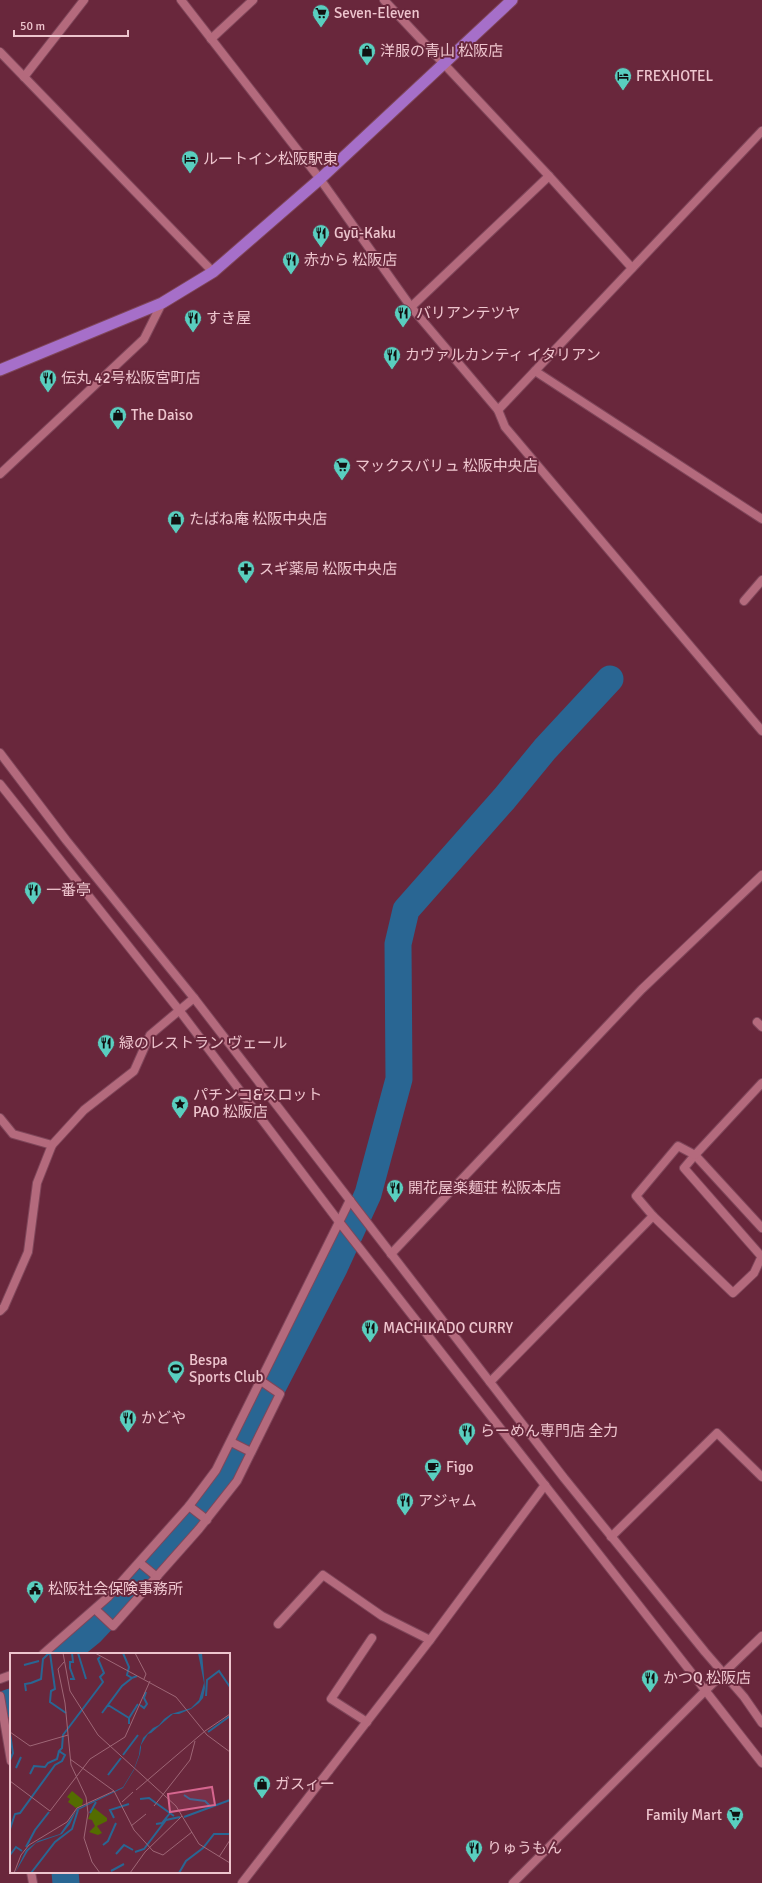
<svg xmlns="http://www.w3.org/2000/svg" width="762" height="1883" viewBox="0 0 762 1883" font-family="Signika,'Noto Sans JP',sans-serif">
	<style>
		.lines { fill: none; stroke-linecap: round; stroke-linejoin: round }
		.river { stroke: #296693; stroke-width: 27 }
		.minor-casing { stroke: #7f465a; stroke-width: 10 }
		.tertiary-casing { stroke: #7f465a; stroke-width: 10 }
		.trunk-casing { stroke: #7f465a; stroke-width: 13 }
		.minor { stroke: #b46a7d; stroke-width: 8 }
		.tertiary { stroke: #b46a7d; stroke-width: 8 }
		.trunk { stroke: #a66fc9; stroke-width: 11 }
		.labels { text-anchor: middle; stroke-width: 4; stroke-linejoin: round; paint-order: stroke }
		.poi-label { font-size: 15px; fill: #eec5ce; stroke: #69273c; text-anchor: start }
		.inset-river { fill: none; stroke: #296693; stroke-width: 2 }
		.inset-road { fill: none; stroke: #9e6676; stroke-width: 1 }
		.view { fill: #d6668f; fill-opacity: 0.15; stroke: #d6668f; stroke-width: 2 }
		.inset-edge { fill: none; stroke: #eec5ce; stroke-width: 2 }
	</style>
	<rect width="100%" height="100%" fill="#69273c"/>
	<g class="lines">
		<!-- river -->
		<g class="river">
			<polyline points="64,1654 91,1632 179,1538 227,1475 334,1268 368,1194 399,1079 398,944 406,910 504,799 545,749 610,679"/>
			<polyline points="0,1706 11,1702"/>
			<polyline points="65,1872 66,1883"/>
		</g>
		<!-- minor casing -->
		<g class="minor-casing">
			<g id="minor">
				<polyline points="181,0 320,179 411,307 498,410 505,427 762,731"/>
				<polyline points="384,0 549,176 632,268"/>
				<polyline points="211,39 253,0"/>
				<polyline points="0,52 213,272"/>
				<polyline points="24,77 84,0"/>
				<polyline points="411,307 549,176"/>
				<polyline points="535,371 762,519"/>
				<polyline points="498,410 762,131"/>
				<polyline points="0,474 144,339 162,303"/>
				<polyline points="744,601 762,580"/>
				<polyline points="757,1022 762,1027"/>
				<polyline points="0,1118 13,1134 52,1145 84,1110 134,1071 150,1035 194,998"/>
				<polyline points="653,1216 733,1293 754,1273 761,1258"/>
				<polyline points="762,1228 695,1155 684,1168 762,1257"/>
				<polyline points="391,1254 642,989 762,875"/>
				<polyline points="0,1311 4,1307 28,1252 37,1183 52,1145"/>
				<polyline points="490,1382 653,1216 636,1196 678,1146 695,1155 762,1083"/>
				<polyline points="231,1442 251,1452"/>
				<polyline points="189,1506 207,1520"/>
				<polyline points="611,1537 717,1433 762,1477"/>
				<polyline points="140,1563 157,1577"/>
				<polyline points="96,1610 113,1626 199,1529 237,1481 280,1394 261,1381"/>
				<polyline points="278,1624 323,1575 382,1616 430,1640"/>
				<polyline points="43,1654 108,1597 189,1506 216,1470 350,1200"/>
				<polyline points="0,1679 11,1675"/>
				<polyline points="0,1696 11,1761"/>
				<polyline points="367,1722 331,1699 372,1638"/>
				<polyline points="31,1872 33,1883"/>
				<polyline points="242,1883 430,1640 545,1485"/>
			</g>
		</g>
		<!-- tertiary casing -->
		<g class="tertiary-casing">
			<g id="tertiary">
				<polyline points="0,753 66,840 194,998 564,1478 705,1652 744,1697 762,1723"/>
				<polyline points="0,784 179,1010 340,1223 762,1763"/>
				<polyline points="513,1883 705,1691 762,1636"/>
			</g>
		</g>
		<!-- trunk casing -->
		<g class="trunk-casing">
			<polyline id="trunk" points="0,370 162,303 213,272 320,179 512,0"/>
		</g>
		<!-- minor -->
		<use href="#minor" class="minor"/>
		<!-- tertiary -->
		<use href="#tertiary" class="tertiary"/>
		<!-- trunk -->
		<use href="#trunk" class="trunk"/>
	</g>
	<!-- icons -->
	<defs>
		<g id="supermarket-pin" transform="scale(0.9)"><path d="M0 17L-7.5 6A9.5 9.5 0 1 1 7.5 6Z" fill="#59cebf" stroke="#69273c"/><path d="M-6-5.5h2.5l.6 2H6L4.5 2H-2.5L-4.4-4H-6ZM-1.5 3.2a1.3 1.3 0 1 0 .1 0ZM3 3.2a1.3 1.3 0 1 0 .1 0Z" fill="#111"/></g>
		<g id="shop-pin" transform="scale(0.9)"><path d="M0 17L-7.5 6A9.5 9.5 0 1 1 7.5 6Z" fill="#59cebf" stroke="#69273c"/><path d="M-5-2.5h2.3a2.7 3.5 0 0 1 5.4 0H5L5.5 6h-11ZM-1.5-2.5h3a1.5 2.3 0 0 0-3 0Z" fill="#111"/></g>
		<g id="hotel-pin" transform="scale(0.9)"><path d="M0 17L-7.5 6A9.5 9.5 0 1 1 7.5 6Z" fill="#59cebf" stroke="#69273c"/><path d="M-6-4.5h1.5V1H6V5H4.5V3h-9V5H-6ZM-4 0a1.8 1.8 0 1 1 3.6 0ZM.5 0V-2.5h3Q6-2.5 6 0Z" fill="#111"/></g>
		<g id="restaurant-pin" transform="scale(0.9)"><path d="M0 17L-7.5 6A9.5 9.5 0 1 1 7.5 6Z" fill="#59cebf" stroke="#69273c"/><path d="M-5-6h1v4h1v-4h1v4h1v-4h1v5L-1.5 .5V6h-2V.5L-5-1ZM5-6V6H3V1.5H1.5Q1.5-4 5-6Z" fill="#111"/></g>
		<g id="pharmacy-pin" transform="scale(0.9)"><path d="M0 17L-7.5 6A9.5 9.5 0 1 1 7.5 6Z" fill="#59cebf" stroke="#69273c"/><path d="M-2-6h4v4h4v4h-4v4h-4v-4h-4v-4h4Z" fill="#111"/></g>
		<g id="sight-pin" transform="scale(0.9)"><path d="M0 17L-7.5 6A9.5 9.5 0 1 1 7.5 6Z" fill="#59cebf" stroke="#69273c"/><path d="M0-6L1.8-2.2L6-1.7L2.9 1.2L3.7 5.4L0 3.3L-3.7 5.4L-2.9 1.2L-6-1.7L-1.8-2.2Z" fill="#111"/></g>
		<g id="stadium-pin" transform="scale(0.9)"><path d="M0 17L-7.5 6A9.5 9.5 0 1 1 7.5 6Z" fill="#59cebf" stroke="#69273c"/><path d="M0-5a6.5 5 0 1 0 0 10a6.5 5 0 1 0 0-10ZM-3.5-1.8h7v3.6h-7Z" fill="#111"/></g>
		<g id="cafe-pin" transform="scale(0.9)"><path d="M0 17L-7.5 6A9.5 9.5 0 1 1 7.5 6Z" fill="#59cebf" stroke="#69273c"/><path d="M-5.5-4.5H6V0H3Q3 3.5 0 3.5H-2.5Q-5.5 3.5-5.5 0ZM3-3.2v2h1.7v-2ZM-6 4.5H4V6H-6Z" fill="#111"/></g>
		<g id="civic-pin" transform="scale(0.9)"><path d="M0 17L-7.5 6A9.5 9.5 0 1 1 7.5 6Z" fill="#59cebf" stroke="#69273c"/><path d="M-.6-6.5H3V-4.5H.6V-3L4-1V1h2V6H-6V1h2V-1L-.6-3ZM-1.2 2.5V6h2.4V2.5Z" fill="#111"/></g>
	</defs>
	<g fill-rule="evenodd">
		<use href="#supermarket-pin" x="321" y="13"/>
		<use href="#shop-pin" x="367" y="51"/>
		<use href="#hotel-pin" x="623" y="76"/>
		<use href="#hotel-pin" x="190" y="159"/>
		<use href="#restaurant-pin" x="321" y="233"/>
		<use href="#restaurant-pin" x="291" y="260"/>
		<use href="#restaurant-pin" x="403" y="313"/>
		<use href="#restaurant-pin" x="193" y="318"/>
		<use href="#restaurant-pin" x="392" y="355"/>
		<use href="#restaurant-pin" x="48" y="378"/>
		<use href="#shop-pin" x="118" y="415"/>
		<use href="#supermarket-pin" x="342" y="466"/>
		<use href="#shop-pin" x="176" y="519"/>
		<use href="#pharmacy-pin" x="246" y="569"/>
		<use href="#restaurant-pin" x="33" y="890"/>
		<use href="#restaurant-pin" x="106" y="1043"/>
		<use href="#sight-pin" x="180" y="1104"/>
		<use href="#restaurant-pin" x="395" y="1188"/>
		<use href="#restaurant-pin" x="370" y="1328"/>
		<use href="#stadium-pin" x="176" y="1369"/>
		<use href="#restaurant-pin" x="128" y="1418"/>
		<use href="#restaurant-pin" x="467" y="1431"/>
		<use href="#cafe-pin" x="433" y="1467"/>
		<use href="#restaurant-pin" x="405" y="1501"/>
		<use href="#civic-pin" x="35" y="1589"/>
		<use href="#restaurant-pin" x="650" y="1678"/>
		<use href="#shop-pin" x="262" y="1784"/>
		<use href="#supermarket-pin" x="735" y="1815"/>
		<use href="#restaurant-pin" x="474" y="1848"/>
	</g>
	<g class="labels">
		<!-- poi labels -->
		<g class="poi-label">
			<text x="334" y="18">Seven-Eleven</text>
			<text x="380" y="56">洋服の青山 松阪店</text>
			<text x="636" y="81">FREXHOTEL</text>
			<text x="203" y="164">ルートイン松阪駅東</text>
			<text x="334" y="238">Gyū-Kaku</text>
			<text x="304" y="265">赤から 松阪店</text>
			<text x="416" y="318">バリアンテツヤ</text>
			<text x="206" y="323">すき屋</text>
			<text x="405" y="360">カヴァルカンティ イタリアン</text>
			<text x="61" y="383">伝丸 42号松阪宮町店</text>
			<text x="131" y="420">The Daiso</text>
			<text x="355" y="471">マックスバリュ 松阪中央店</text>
			<text x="189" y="524">たばね庵 松阪中央店</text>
			<text x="259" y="574">スギ薬局 松阪中央店</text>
			<text x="46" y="895">一番亭</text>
			<text x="119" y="1048">緑のレストラン ヴェール</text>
			<text x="193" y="1100">パチンコ&amp;スロット<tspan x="193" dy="17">PAO 松阪店</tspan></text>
			<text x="408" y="1193">開花屋楽麺荘 松阪本店</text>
			<text x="383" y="1333">MACHIKADO CURRY</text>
			<text x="189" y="1365">Bespa<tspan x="189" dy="17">Sports Club</tspan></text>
			<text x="141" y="1423">かどや</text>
			<text x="480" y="1436">らーめん専門店 全力</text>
			<text x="446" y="1472">Figo</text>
			<text x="418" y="1506">アジャム</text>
			<text x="48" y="1594">松阪社会保険事務所</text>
			<text x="663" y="1683">かつQ 松阪店</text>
			<text x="275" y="1789">ガスィー</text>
			<text x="722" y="1820" text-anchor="end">Family Mart</text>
			<text x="487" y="1853">りゅうもん</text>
		</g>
	</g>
	<!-- overview -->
	<g transform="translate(10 1653)">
		<rect width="220" height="220" fill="#69273c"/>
		<path d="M62,138L73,147L72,153L66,155L58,149L60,146L57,144ZM83,154L97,165V168L87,173L92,180L88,182L79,179L85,173L82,167L78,166Z" fill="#546c00"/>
		<path d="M188,0H192L195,35L193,45L189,50L181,56L169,61H163L141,80L138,81L131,92V95L130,101L124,117L113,135L66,158L60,171L52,181L26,190L18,198L5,220L16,197L28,188L50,181L67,156L113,134L124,116L129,102L130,94L133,85L143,75L149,72L154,66L161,61L181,55L189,47L194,30Z" fill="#296693"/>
		<path class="inset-river" d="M40,0L45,36L41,38L40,49L56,60M68,0L76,26M113,0L119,14L117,22L122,25L127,23M14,12L29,8M60,26H64L60,15V9H63L62,0M21,30L31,26L33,6L39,0M16,38L15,31L21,30M196,43L197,27L209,18L220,34M98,52L119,65V71M130,52L134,55L137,51L134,45L136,39M92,60L112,33L122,25M119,65L128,51M198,79L220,63M0,81L3,100L0,107M0,85V104M113,102L128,82M0,113V147M6,115L11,104M20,121L24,113L35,114L38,110L47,106L49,98M98,122L111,105M174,142L180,146L195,148L201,154M130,146L139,145L164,163M80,160L86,149M174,164L220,147M104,165L100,157L119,151M146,171L152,170L160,160M0,176L5,161L10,160L45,112L52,108L55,102L49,98L52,95L53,82L93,29L90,24L94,20L88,6L90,4M93,192L98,188L106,170M16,194L25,177L39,159M125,199L134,196L156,167L170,164M106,201L114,192L123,197M0,202L6,194L12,198M101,218L114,211M21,220L45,189L62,176L68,157M169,220L176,208L193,195L204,181H220"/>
		<path class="inset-road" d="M53,0L60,38L88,82L166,153L172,163L135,199L120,220M85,0L166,44L197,82L220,99M125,0L136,21L134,26M54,9L48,16L55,50L61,112L76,144L78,160L74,185L82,209L90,220M0,79L20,93L58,82M60,106L104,138L124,177L143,198L153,202L182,179M0,128L40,158L80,106L115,84L140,28M126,137L195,78L220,61M112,149L123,139M144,153L180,107L185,88M172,163L189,191L220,210M121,173L136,161M209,204L220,187M4,220L11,202L19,192L57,169L67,155L104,138"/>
		<path class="view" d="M202,134L205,152L160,159L158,141Z"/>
		<rect width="220" height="220" class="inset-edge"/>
	</g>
	<!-- scale -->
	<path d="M14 30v6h114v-6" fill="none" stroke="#eec5ce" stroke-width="2"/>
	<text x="20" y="30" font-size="12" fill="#eec5ce" stroke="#69273c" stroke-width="3" paint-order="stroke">50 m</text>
</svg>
